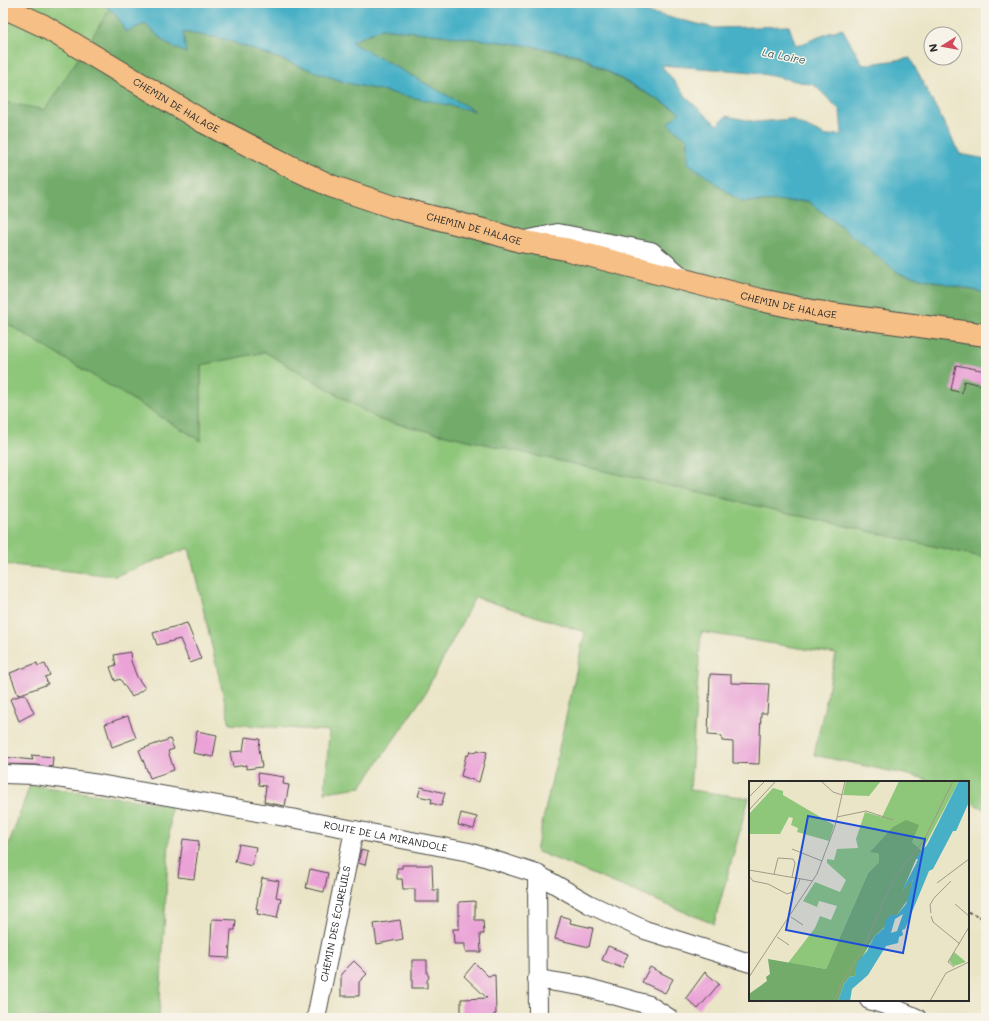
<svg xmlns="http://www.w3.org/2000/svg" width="989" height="1021" viewBox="0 0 989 1021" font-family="Mali,sans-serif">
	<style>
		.green { fill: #8ec67a; stroke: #5c7852 }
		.forest { fill: #72ab6a; stroke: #4e6b4a }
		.water { fill: #47b0c6; stroke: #396e78; fill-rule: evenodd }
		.building { fill: #eaa2d7 }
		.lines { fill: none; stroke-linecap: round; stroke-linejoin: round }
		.minor-casing { stroke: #484743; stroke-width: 20 }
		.major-casing { stroke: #484743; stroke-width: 24 }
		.path { stroke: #484743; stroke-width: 2; stroke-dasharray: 3 3; stroke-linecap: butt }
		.minor { stroke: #fff; stroke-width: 18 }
		.major { stroke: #f5bf86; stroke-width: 22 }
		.labels { text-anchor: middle; stroke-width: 3; stroke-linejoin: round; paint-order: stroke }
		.street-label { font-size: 10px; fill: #2b2b2b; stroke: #f7f3e8 }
		.water-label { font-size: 11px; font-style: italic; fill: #355a61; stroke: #f7f3e8 }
		.inset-road { fill: none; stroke: #9e9b89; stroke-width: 1 }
		.view { fill: #1d4ed8; fill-opacity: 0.15; stroke: #1d4ed8; stroke-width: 2 }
		.inset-edge { fill: none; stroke: #2b2b2b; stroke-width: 2 }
	</style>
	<rect width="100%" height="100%" fill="#f7f3e8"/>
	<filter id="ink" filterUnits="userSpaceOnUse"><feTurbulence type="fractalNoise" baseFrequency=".025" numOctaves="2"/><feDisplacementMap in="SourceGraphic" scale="8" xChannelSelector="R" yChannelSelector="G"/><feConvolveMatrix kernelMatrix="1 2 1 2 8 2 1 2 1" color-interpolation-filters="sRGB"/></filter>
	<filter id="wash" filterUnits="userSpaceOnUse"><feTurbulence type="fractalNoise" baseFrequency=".012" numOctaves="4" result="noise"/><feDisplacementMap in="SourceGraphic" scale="16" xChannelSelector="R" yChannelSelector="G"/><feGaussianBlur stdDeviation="0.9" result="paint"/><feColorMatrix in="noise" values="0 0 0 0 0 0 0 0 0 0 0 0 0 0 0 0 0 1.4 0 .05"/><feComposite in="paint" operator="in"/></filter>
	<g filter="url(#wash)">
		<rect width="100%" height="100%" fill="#ebe5c8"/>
		<!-- green -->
		<g class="green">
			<polygon points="3,3 101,3 110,9 45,110 3,102"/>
			<polygon points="3,321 201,441 201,365 265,352 380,420 986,558 986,810 968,801 968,782 930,782 923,778 814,755 836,654 701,632 690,790 749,798 714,924 536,851 585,632 475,597 423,697 361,787 325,792 329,731 230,724 189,548 115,576 3,564"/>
			<polygon points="30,785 171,805 159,1018 3,1018 3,860"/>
		</g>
		<!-- forest -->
		<polygon class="forest" points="110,9 119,17 125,31 145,24 166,43 186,53 182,32 224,39 347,83 473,110 351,42 382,28 518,44 579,56 680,112 688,139 689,163 741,202 808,201 899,273 986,293 986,558 380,420 265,352 201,365 201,441 3,321 3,102 45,110"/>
		<!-- water -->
		<path class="water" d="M101,3H618L622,6L715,28L789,26L796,46L842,28L863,65L910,58L960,154L986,159V293L899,273L808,201L741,202L688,163V139L668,124L680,112L579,55L518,44L382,28L351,42L475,111L347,83L224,39L183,32L186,53L166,43L145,24L125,32C119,17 115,12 101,3ZM661,65L753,72L814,85L840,110L842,134L826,136L790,119L757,122L726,116L717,125L690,101Z"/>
		<g id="blocks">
			<!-- building -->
			<g class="building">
				<polygon points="956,365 986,371 986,386 964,381 962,393 951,390"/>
				<polygon points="187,623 201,659 190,663 180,639 157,645 153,633"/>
				<polygon points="130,652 131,661 137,677 145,688 132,697 120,679 115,681 110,667 116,665 114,655"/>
				<polygon points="37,663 38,666 45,664 50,675 45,677 48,684 18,695 10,673"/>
				<polygon points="710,674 731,675 731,683 769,684 767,713 761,713 759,764 733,763 733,742 722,741 722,736 708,735"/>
				<polygon points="25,694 34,713 19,721 10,699"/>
				<polygon points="128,716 136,738 112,747 105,724"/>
				<polygon points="197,731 217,735 213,757 193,753"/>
				<polygon points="245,737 260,739 259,748 262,767 246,769 246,765 233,767 230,752 243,751"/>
				<polygon points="170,739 174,749 168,751 174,770 150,778 139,750"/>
				<polygon points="477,750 487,752 479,782 461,776 466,755 468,756 470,751 476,753"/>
				<polygon points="31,755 53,757 52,767 35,765 3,764 3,757 33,760"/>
				<polygon points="258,773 284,777 283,784 289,785 285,806 264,802 266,786 259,785"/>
				<polygon points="421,787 445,793 441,806 431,803 432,799 418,796"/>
				<polygon points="461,813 477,817 474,829 458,825"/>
				<polygon points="183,839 199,841 194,879 178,877"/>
				<polygon points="239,844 256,847 252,866 235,862"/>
				<polygon points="361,850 368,852 365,865 358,863"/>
				<polygon points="402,865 432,865 433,890 438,890 438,902 415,902 415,889 403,889 402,879 397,879 397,868 402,868"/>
				<polygon points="310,869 328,873 324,892 306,888"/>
				<polygon points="262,878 279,881 276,897 281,898 277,918 257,914 258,909 256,909"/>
				<polygon points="475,901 475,920 483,920 484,934 480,934 481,952 465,952 465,944 454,944 453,929 459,929 459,902"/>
				<polygon points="561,916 571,919 570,923 593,928 589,947 555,939"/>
				<polygon points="212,919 236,920 235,930 231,930 229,958 210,957"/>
				<polygon points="400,920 403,939 377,944 374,924"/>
				<polygon points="608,946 628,954 622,968 602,960"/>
				<polygon points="412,960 427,960 427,973 429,977 427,981 427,988 412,988"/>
				<polygon points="354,961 367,974 359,982 359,996 341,996 341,974"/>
				<polygon points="475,963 488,976 495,975 496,1014 494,1014 494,1018 478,1018 478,1016 461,1016 461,999 487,998 464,976"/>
				<polygon points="650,967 673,979 665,993 642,982"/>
				<polygon points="705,972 719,984 698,1009 686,998"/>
			</g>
		</g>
	</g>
	<g filter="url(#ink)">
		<use href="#blocks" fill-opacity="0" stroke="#484743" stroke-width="1"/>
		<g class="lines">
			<!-- minor casing -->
			<g class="minor-casing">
				<g id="minor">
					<polyline points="525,240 558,233 651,251 685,279"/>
					<path id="s1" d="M3,774L35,775L99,784L308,821L469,852L537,874L589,904L645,930L750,963"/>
					<polyline points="537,874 538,1018"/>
					<polyline points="537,979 581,986 649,1005 669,1018"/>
					<polyline points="869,1000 894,1008 917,1018"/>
					<path id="s2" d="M316,1018L354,830"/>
				</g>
			</g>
			<!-- major casing -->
			<g class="major-casing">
				<g id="major">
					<path id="s3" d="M3,8L12,11L42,25L204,122L285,164L331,186L393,207L487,231L520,241L565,249L761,300L817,312L986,335"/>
				</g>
			</g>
			<!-- path -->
			<polyline class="path" points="968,912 986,919"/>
			<!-- minor -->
			<use href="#minor" class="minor"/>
			<!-- major -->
			<use href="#major" class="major"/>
		</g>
	</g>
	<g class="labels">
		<!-- street labels -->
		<g class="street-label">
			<text dy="4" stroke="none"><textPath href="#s3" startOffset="199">CHEMIN DE HALAGE</textPath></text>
			<text dy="4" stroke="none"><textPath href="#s3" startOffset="523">CHEMIN DE HALAGE</textPath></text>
			<text dy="4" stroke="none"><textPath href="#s3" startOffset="847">CHEMIN DE HALAGE</textPath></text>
			<text dy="4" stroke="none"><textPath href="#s1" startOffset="388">ROUTE DE LA MIRANDOLE</textPath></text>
			<text dy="4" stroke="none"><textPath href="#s2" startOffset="96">CHEMIN DES ÉCUREUILS</textPath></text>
		</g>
		<!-- water labels -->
		<g class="water-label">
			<text transform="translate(784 56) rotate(11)" y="4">La Loire</text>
		</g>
	</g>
	<!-- overview -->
	<g transform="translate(749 781)">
		<rect width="220" height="220" fill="#ebe5c8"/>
		<path d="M97,0H132L120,15L94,14ZM150,0H210L173,70L163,61L122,71L130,73V81L119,92L77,188L39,182L66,147L71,135L82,139L88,125L70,120L68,126L54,120L66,101L91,111L97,99L78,82V78L85,79L88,68L109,67L107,58L116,31L133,36ZM24,7L34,10V14L85,44L80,60L48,51L49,47L42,44L44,37L40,36L31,53H0V33ZM205,171L217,181L205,185L200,180Z" fill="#8ec67a"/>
		<path d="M157,39L170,44L163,61L173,70L168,76L154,109L164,97L160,117L148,134L125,156L109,183L106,195L100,196L95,203L89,220H0V213L18,200L17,196L21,193L19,178L77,188L119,92L130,81V73L121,71L144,46Z" fill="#72ab6a"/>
		<path d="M210,0H220V21L207,50H204L184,88L180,90L156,148L153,149L154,154L150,156L149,162L137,165L119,194L103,208L101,220H89L95,203L100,196L106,195L108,181L118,170L125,156L135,147L137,139L142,134H148L157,123L164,98L153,110L167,83L169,78H166L178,64ZM154,133L148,150L142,152L146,138Z" fill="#47b0c6" fill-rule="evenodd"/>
		<path class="inset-road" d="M72,0L84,11L93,14M0,16L16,0M0,29L27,0M88,36L117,30L144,39M43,68L73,80M0,89L64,100M25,93L29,77L44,78L46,82L43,96M0,95L4,100L19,103L38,113L46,110L51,98M188,102L220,78M206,123L220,135M182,132L181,124L185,117L202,100M182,135L184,141L211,163M42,136L54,144M28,156L40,164M205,186L199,181L220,146M0,196L68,93L86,45L96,0M86,220L92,203L114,168L144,99L175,59L204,0M181,220L197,192L220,181"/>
		<path class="view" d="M59,35L176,58L154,172L37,149Z"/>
		<rect width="220" height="220" class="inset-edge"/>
	</g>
	<!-- margin -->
	<rect width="989" height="1021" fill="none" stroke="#f7f3e8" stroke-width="16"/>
	<!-- north arrow -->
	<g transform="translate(943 46) rotate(259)"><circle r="19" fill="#f7f3e8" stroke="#a5a39c"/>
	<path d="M0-3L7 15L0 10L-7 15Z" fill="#d1495b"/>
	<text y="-6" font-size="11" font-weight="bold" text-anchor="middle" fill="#2b2b2b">N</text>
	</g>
</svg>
